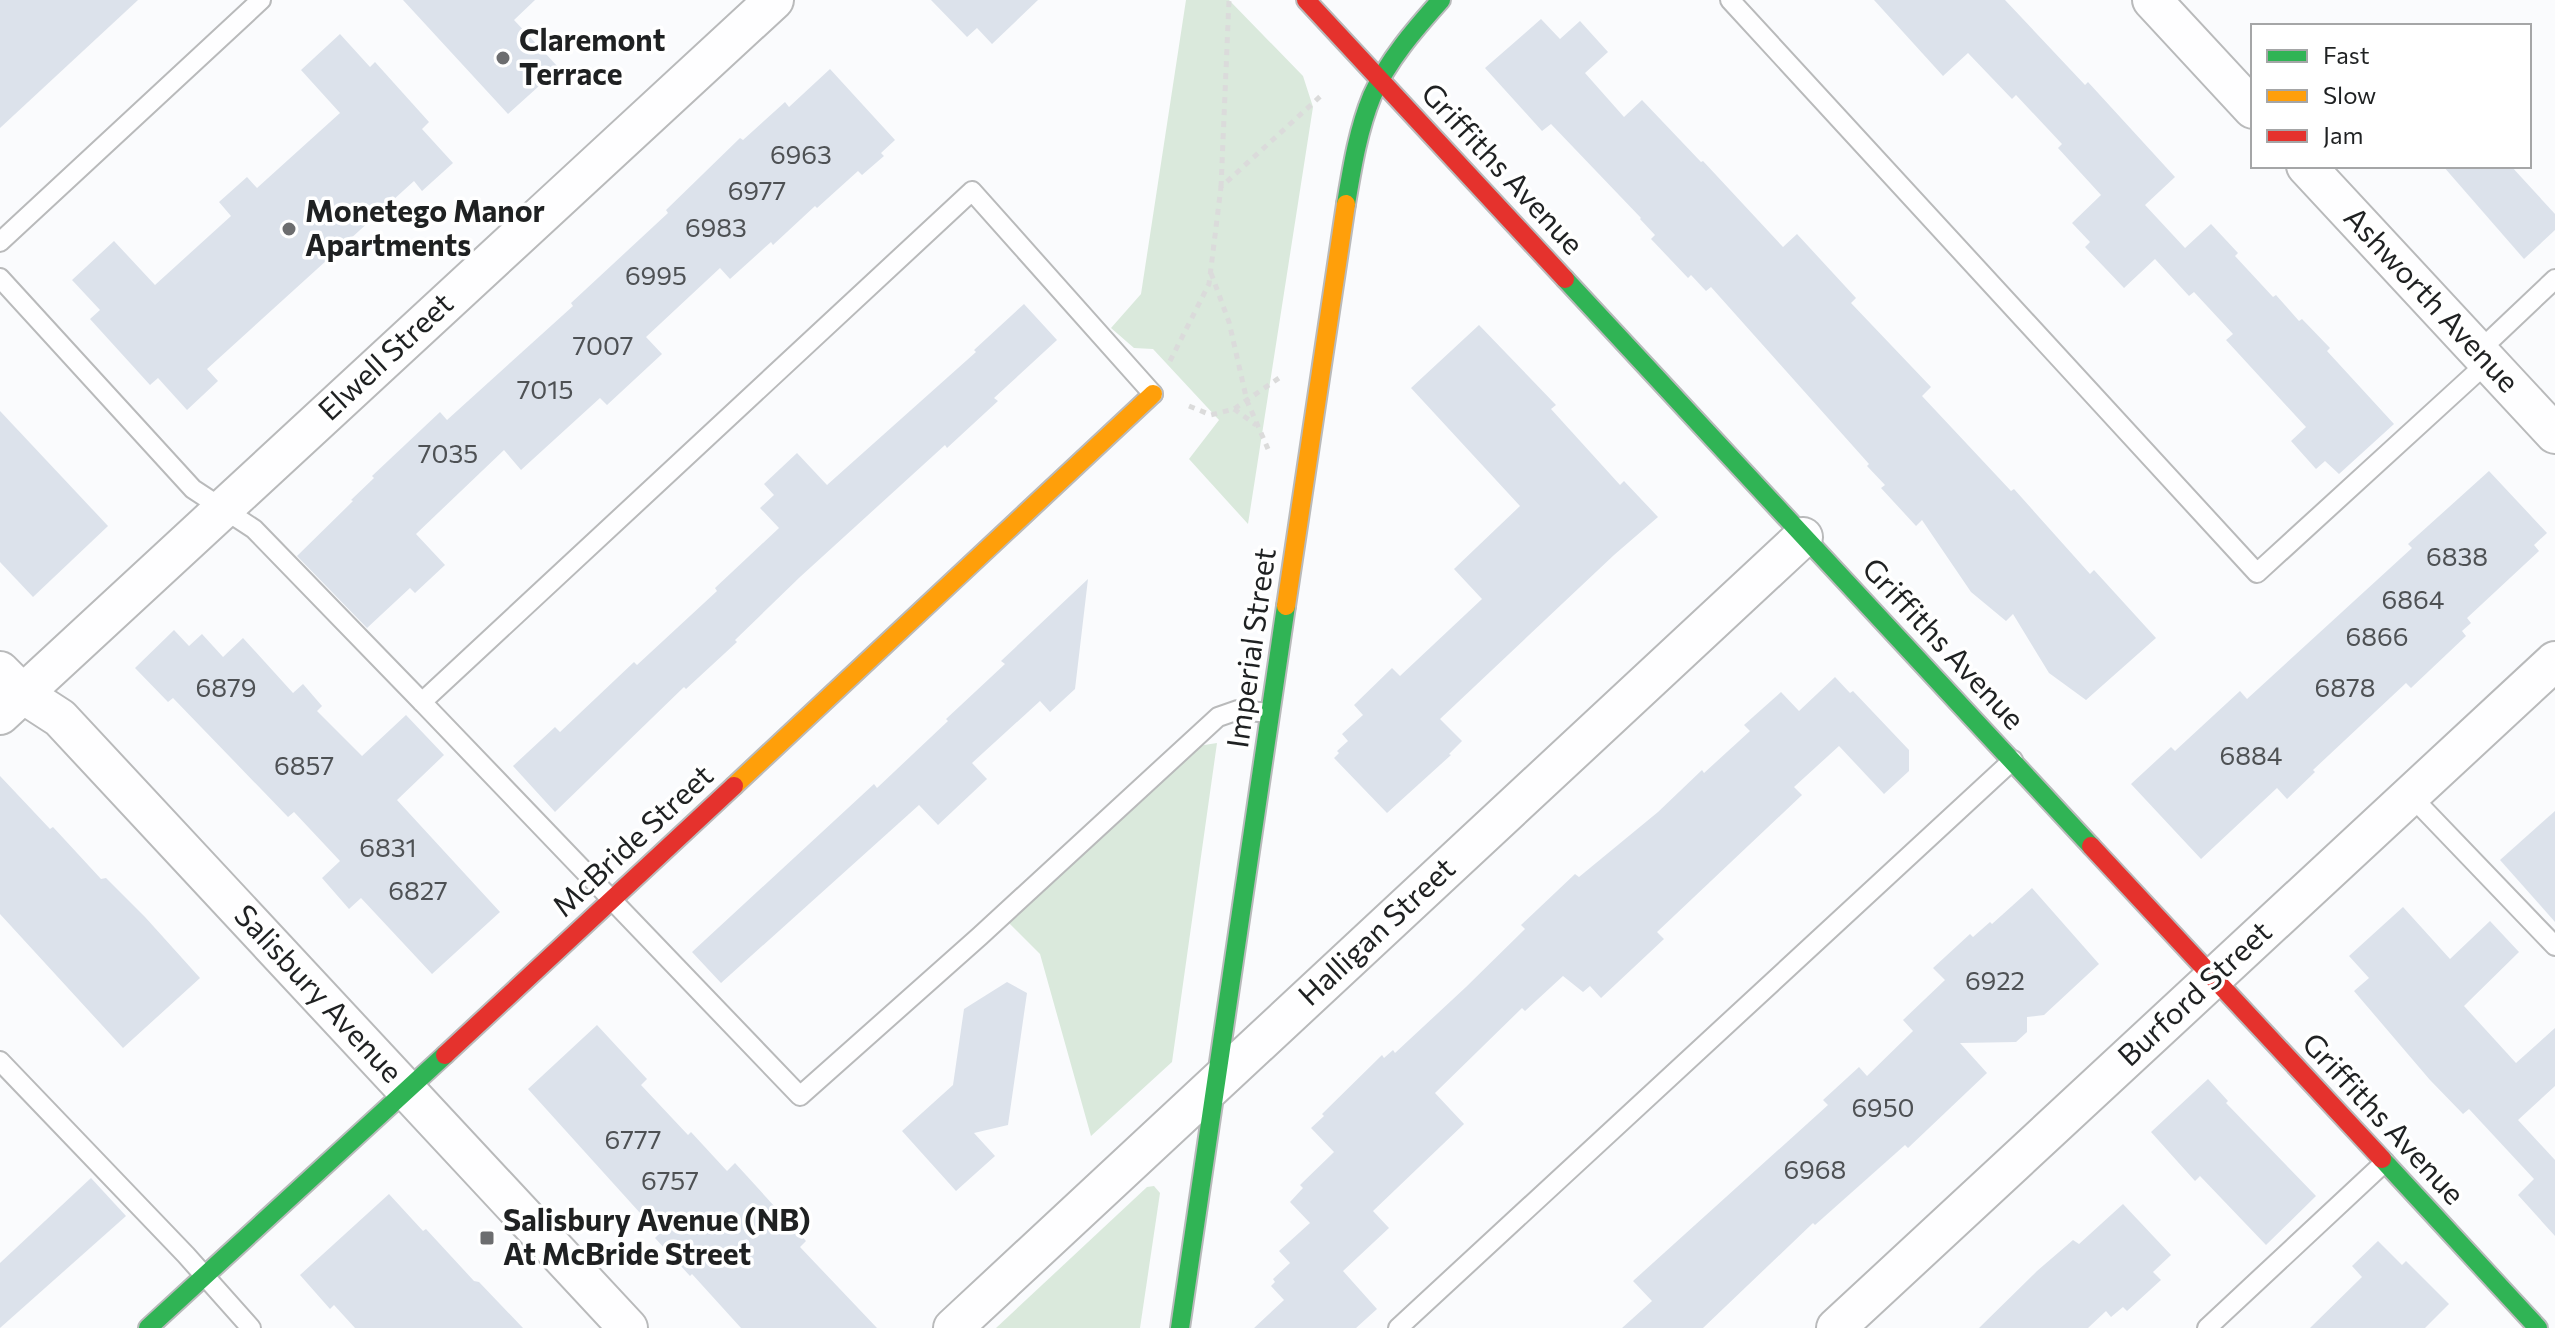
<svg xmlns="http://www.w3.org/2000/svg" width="2555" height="1328" viewBox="0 0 2555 1328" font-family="Commissioner,sans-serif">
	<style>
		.green { fill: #dae9dc }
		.building { fill: #dce2eb }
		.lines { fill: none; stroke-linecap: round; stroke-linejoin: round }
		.lane-casing { stroke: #b9babb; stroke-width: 22 }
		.street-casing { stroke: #b9babb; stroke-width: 42 }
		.fast-casing { stroke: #b9babb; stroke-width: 22 }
		.slow-casing { stroke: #b9babb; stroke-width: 22 }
		.jam-casing { stroke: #b9babb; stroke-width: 22 }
		.path { stroke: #dbdbdb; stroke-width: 5; stroke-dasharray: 6 6; stroke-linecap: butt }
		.lane { stroke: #fefeff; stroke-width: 18 }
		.street { stroke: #fefeff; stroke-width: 38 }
		.fast { stroke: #30b455; stroke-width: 18 }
		.slow { stroke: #ff9f0a; stroke-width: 18 }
		.jam { stroke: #e5322d; stroke-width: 18 }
		.poi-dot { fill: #6c6d6f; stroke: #fff; stroke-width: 3 }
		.labels { text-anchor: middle; stroke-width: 7; stroke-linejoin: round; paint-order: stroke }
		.number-label { font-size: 26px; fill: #4e5154 }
		.poi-label { font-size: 30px; font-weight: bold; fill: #1f2122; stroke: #fff; text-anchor: start }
		.street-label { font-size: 30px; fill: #1f2122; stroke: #fff }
	</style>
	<rect width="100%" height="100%" fill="#fafbfd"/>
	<!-- green -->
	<g class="green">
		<polygon points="1186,0 1229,0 1303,76 1313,107 1248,524 1189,459 1219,420 1153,349 1134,348 1111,328 1141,294"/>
		<polygon points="1217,743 1172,1062 1091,1136 1040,954 1009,923 1198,746"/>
		<polygon points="1154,1186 1160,1193 1140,1328 996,1328 1147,1187"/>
	</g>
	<!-- building -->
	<g class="building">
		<polygon points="0,0 138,0 0,128"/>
		<polygon points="403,0 535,0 514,20 559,68 508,114"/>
		<polygon points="931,0 1038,0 992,44 977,28 967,37"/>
		<polygon points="1874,0 2005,0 2085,85 2088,82 2175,177 2145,205 2185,248 2211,224 2238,253 2235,256 2273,297 2276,295 2299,321 2302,319 2330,348 2327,351 2394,424 2339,474 2325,461 2316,469 2291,441 2306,427 2226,340 2233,334 2194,292 2189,296 2155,259 2124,288 2085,247 2090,242 2072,223 2101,195 2058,148 2062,144 2016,95 2012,99 1968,53 1943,76"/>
		<polygon points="1541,19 1560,39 1580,21 1608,52 1585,73 1624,117 1642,100 1701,162 1703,161 1783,247 1797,234 1856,298 1851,303 1931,387 1922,396 2011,491 2014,489 2090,574 2094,570 2156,638 2086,700 2049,673 2013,614 2006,621 1971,592 1922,520 1916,526 1881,488 1885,485 1867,466 1869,464 1711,287 1706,291 1691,275 1688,278 1651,239 1655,235 1640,219 1641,218 1551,124 1542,131 1485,68"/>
		<polygon points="340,34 370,67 375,62 429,122 422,129 453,163 422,191 414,181 207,369 218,381 187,410 158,378 150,385 90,319 100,310 72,280 114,241 155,285 231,216 219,202 247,177 257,188 340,113 301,70"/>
		<polygon points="830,69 895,140 881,153 884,156 862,175 858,171 817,208 815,206 773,245 771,242 730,279 720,268 646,337 662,354 607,405 600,398 521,470 504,450 416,534 445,565 415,593 410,588 367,628 297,556 353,501 351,500 374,478 372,476 440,412 447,420 573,306 571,303 668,213 666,210 740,138 743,140 785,102 789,107"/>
		<polygon points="2443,166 2511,166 2555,214 2555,230 2524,259"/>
		<polygon points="1024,304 1057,340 994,398 998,401 947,448 945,445 800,577 735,640 737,642 686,689 684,687 555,812 513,766 555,727 560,732 634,662 637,665 717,591 715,588 779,528 760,508 774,495 764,484 797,453 827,485 976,352 974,350"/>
		<polygon points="1479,325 1556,405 1551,409 1620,485 1624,481 1658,517 1614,555 1440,719 1462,741 1449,754 1451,755 1387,813 1334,758 1339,753 1337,751 1348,741 1342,734 1363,715 1354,705 1392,668 1400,676 1482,599 1454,569 1520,506 1411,388"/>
		<polygon points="0,411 108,526 33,597 0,562"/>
		<polygon points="2489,471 2547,533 2534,545 2539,551 2467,618 2471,623 2462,631 2466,636 2411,688 2406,683 2313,770 2315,772 2287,799 2277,788 2201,859 2131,784 2171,747 2175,751 2240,691 2247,699 2412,548 2408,544"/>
		<polygon points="1088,579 1075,689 1050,712 1040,701 972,763 987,779 938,825 919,805 721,983 692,952 874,784 877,788 948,721 946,719 1005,664 1001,661"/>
		<polygon points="174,630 189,646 202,634 223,657 243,638 293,693 303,684 322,706 317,711 362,756 406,715 444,755 397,800 500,912 432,974 361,898 349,909 322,878 340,861 294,812 288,817 173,698 168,702 135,668"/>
		<polygon points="1835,677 1850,693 1853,691 1909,750 1909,771 1884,794 1839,746 1794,787 1802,795 1657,932 1664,939 1601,998 1590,986 1583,992 1563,976 1525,1011 1522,1008 1435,1093 1464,1124 1373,1211 1389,1228 1343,1271 1377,1309 1356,1328 1254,1328 1284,1300 1271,1286 1275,1282 1273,1279 1290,1263 1279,1251 1310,1223 1290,1202 1303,1188 1300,1185 1334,1152 1311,1128 1324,1116 1322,1114 1382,1055 1384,1058 1393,1050 1395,1053 1466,987 1525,929 1521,925 1575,874 1579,877 1658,812 1702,770 1704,773 1750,731 1744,725 1781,692 1799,711"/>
		<polygon points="0,776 50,829 53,827 101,879 106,878 145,917 200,978 123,1048 0,914"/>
		<polygon points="2555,811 2555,922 2500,860"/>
		<polygon points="2032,888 2099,964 2044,1015 2027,1017 2027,1032 2016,1042 1960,1043 1987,1073 1908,1148 1905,1145 1815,1225 1813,1223 1703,1328 1622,1328 1652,1301 1633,1281 1828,1105 1823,1100 1859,1067 1867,1076 1913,1031 1903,1020 1945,980 1933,968 1970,934 1973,937 1990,922 1992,924"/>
		<polygon points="2403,907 2450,959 2490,921 2519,952 2464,1006 2516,1063 2555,1028 2555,1086 2518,1120 2555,1160 2555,1236 2518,1195 2534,1179 2469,1109 2463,1114 2430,1080 2354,991 2369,978 2349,956"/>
		<polygon points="1007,982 1027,993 1008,1125 974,1133 995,1156 956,1191 902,1131 953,1085 964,1009"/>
		<polygon points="597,1025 647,1079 641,1085 688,1135 691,1132 727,1171 735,1163 806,1241 800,1247 877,1328 741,1328 692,1274 690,1276 655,1238 659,1234 528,1089"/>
		<polygon points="2208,1079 2228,1101 2226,1103 2316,1196 2266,1245 2200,1176 2195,1181 2151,1132"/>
		<polygon points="91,1178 126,1216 0,1328 0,1263"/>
		<polygon points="389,1194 423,1231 426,1229 474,1281 479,1282 523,1328 355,1328 334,1305 330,1309 300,1275"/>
		<polygon points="2123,1204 2171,1255 2153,1272 2161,1280 2127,1311 2123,1307 2111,1317 2106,1311 2088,1328 1979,1328 2037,1271 2073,1240 2079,1244"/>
		<polygon points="2378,1241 2402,1265 2406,1261 2449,1304 2425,1328 2310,1328 2362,1277 2352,1266"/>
	</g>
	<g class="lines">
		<!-- lane casing -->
		<g class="lane-casing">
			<g id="lane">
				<polyline points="1730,0 2257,573 2489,361"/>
				<polyline points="0,242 261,0"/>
				<polyline points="0,278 193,489 254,529 422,702"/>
				<polyline points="2479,351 2555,279"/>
				<polyline points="1153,394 972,191 422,702 800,1096 980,936 1218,717 1238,710 1270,713"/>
				<polyline points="2411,796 2555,946"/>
				<polyline points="0,1061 186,1255 251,1328"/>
				<polyline points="1398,1328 2013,760"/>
				<polyline points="2207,1328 2385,1162"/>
			</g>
		</g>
		<!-- street casing -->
		<g class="street-casing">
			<g id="street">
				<polyline points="2152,0 2253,109"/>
				<polyline points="2306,166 2555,434"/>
				<polyline points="0,671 23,694 60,718 628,1328"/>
				<polyline points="0,715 774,0"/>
				<polyline points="953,1328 1803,537"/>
				<polyline points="1836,1328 2555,661"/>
			</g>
		</g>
		<!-- fast casing -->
		<g class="fast-casing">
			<g id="fast">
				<path d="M1346,204C1352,168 1358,130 1372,96C1388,60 1415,29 1441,0"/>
				<polyline points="1565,279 2091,846"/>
				<polyline points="2382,1159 2538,1328"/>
				<polyline points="148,1328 445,1055"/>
				<polyline points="1180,1328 1286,606"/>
			</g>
		</g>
		<!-- slow casing -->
		<g class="slow-casing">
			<g id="slow">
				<polyline points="1286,606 1346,204"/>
				<polyline points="734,786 1153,394"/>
			</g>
		</g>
		<!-- jam casing -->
		<g class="jam-casing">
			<g id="jam">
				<polyline points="1306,0 1565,279"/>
				<polyline points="2091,846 2382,1159"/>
				<polyline points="445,1055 734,786"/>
			</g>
		</g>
		<!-- path -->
		<g class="path">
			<polyline points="1221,187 1229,0"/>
			<polyline points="1211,273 1229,322 1247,401 1268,449"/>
			<polyline points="1170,361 1209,284 1221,187 1324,93"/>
			<polyline points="1189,406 1211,415 1234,409 1279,378"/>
			<polyline points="1234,409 1256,425"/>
		</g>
		<!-- lane -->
		<use href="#lane" class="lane"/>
		<!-- street -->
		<use href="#street" class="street"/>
		<!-- fast -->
		<use href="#fast" class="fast"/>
		<!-- slow -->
		<use href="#slow" class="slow"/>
		<!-- jam -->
		<use href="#jam" class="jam"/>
	</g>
	<!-- markers -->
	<g class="poi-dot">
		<circle cx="503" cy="58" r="8"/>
		<circle cx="289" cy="229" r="8"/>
		<rect x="479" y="1230" width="16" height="16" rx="4"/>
	</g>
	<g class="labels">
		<!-- number labels -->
		<g class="number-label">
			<text x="801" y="164">6963</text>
			<text x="757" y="200">6977</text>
			<text x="716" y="237">6983</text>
			<text x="656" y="285">6995</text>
			<text x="603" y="355">7007</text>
			<text x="545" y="399">7015</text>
			<text x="448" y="463">7035</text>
			<text x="2457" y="566">6838</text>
			<text x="2413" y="609">6864</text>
			<text x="2377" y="646">6866</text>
			<text x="226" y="697">6879</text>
			<text x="2345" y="697">6878</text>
			<text x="2251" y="765">6884</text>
			<text x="304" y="775">6857</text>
			<text x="388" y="857">6831</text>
			<text x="418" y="900">6827</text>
			<text x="1995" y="990">6922</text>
			<text x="1883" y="1117">6950</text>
			<text x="633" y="1149">6777</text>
			<text x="1815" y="1179">6968</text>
			<text x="670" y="1190">6757</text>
		</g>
		<!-- poi labels -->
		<g class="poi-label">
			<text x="519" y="51">Claremont<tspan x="519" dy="34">Terrace</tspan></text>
			<text x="305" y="222">Monetego Manor<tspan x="305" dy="34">Apartments</tspan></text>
			<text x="503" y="1231">Salisbury Avenue (NB)<tspan x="503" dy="34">At McBride Street</tspan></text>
		</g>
		<!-- street labels -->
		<g class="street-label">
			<text transform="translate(1502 169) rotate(47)" y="10">Griffiths Avenue</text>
			<text transform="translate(2431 300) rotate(47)" y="10">Ashworth Avenue</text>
			<text transform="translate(386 357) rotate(-43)" y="10">Elwell Street</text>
			<text transform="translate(1943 644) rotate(47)" y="10">Griffiths Avenue</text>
			<text transform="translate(1252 648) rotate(-82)" y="10">Imperial Street</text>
			<text transform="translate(633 841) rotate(-43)" y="10">McBride Street</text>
			<text transform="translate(1377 932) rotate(-43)" y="10">Halligan Street</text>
			<text transform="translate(318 994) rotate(47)" y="10">Salisbury Avenue</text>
			<text transform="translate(2195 994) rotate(-43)" y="10">Burford Street</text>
			<text transform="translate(2383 1119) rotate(47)" y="10">Griffiths Avenue</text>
		</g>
	</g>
	<!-- legend -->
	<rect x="2251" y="24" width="280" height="144" fill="#ffffff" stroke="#a5a6a7" stroke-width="2"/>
	<rect x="2267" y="50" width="40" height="12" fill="#30b455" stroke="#a5a6a7" stroke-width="2"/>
	<text x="2323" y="64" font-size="24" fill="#1f2122">Fast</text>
	<rect x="2267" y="90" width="40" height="12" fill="#ff9f0a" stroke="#a5a6a7" stroke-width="2"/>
	<text x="2323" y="104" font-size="24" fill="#1f2122">Slow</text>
	<rect x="2267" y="130" width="40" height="12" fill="#e5322d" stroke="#a5a6a7" stroke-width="2"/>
	<text x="2323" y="144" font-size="24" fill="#1f2122">Jam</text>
</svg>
